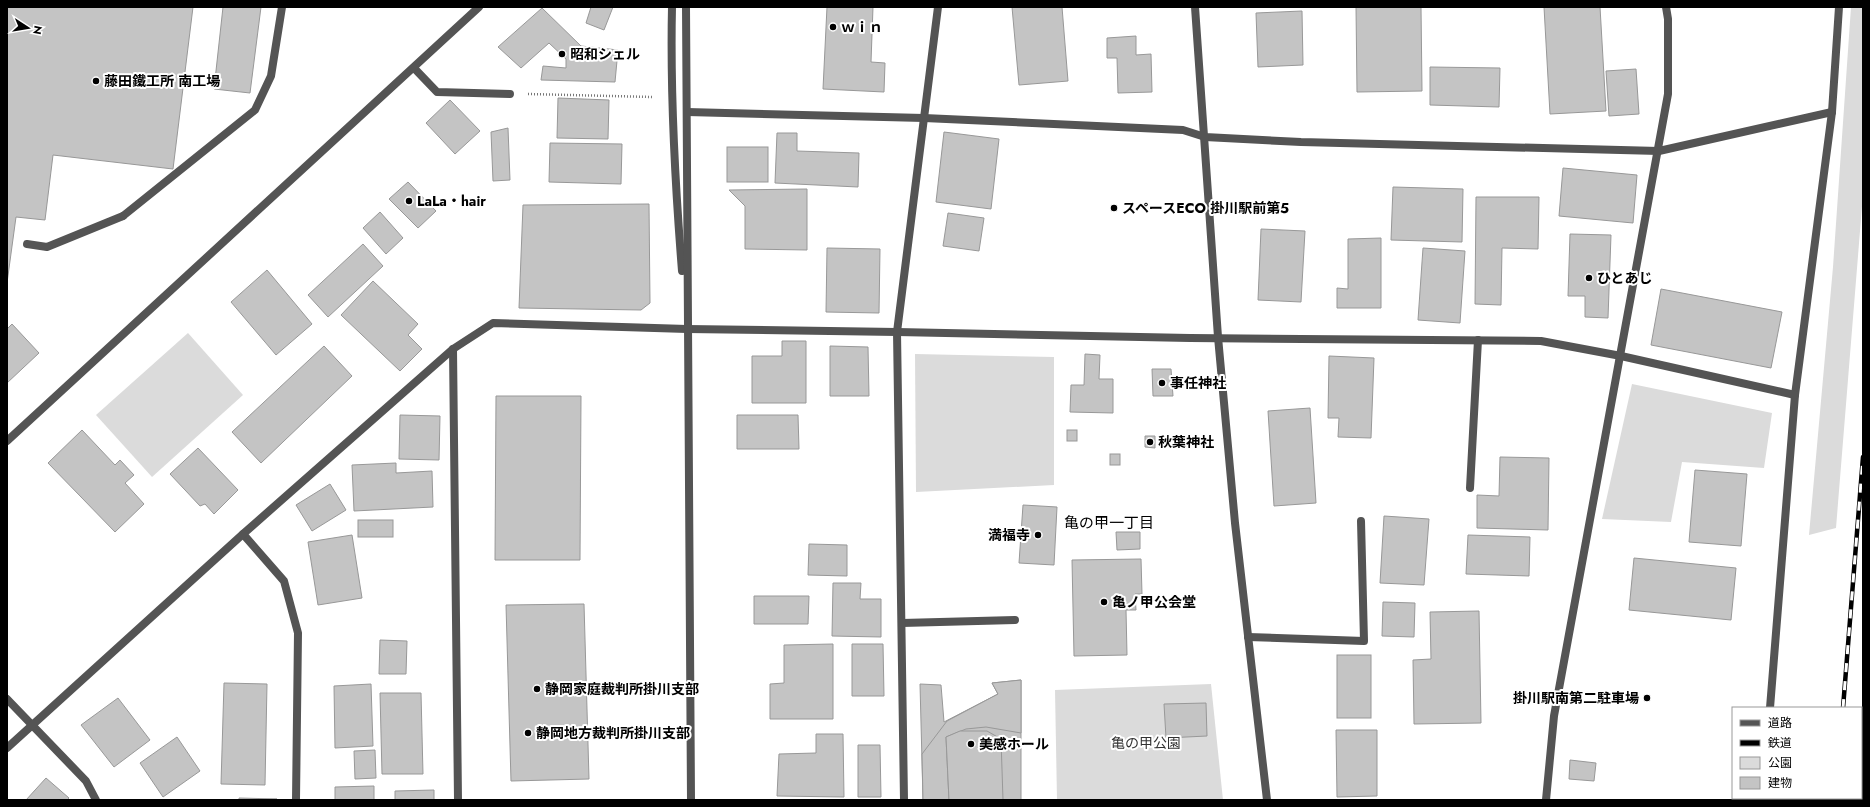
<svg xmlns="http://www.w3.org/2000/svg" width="1870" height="807" viewBox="0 0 1870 807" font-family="Jost,'Noto Sans JP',sans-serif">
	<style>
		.green { fill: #dbdbdb }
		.building { fill: #c4c4c4; stroke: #989898 }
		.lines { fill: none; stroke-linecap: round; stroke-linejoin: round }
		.path { stroke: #767676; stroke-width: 2.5; stroke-dasharray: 1 2; stroke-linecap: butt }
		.service { stroke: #545454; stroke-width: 8 }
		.minor { stroke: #545454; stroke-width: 8 }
		.tertiary { stroke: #545454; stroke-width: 8 }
		.rail-casing { stroke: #000; stroke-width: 4.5 }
		.rail { stroke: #fff; stroke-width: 3; stroke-dasharray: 9; stroke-linecap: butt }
		.poi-dot { fill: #000; stroke: #fff; stroke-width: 1.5 }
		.labels { text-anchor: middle; stroke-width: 4; stroke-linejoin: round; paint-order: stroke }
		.poi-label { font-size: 14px; font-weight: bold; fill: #000; stroke: #fff; text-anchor: start }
		.park-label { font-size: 14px; fill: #323232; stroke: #fff }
		.neighbourhood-label { font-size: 15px; fill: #000; stroke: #fff }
	</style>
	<rect width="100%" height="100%" fill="#fff"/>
	<!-- green -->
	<g class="green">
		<polygon points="1851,7 1863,7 1863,194 1836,528 1809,535 1833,267"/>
		<polygon points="188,333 243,395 152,477 96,415"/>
		<polygon points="915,354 1054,357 1054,485 916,492"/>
		<polygon points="1632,384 1772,413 1764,468 1682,462 1671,522 1602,519"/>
		<polygon points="1211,684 1223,800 1057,800 1055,690"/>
	</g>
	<!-- building -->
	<g class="building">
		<polygon points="7,7 193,7 173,169 53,155 45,220 16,217 7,283"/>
		<polygon points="223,7 261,7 250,93 214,89"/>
		<polygon points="591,7 613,7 604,30 586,23"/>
		<polygon points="827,7 873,7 871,62 885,63 884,92 823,89"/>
		<polygon points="1012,7 1062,7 1068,81 1019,85"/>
		<polygon points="1356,7 1421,7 1422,91 1357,92"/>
		<polygon points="1544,7 1600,7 1606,111 1550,114"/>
		<polygon points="542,8 581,46 618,50 615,82 541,80 543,66 566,68 566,59 549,43 521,68 498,47"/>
		<polygon points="1302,11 1303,65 1258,67 1256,13"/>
		<polygon points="1136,36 1136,55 1151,54 1152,92 1118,93 1117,58 1107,58 1107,38"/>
		<polygon points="1430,67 1500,68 1499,107 1430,105"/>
		<polygon points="1636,69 1639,114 1609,116 1606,71"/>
		<polygon points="558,98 609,100 608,139 557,138"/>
		<polygon points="450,100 480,131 455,154 426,123"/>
		<polygon points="508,128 510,180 493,181 491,132"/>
		<polygon points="944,132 999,139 991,209 936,202"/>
		<polygon points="777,133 797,133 797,151 859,153 858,187 775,183"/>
		<polygon points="550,143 622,144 621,184 549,182"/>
		<rect x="727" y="147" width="41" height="35"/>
		<polygon points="1563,168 1637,175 1633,223 1559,216"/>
		<polygon points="408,182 436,211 418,228 389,199"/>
		<polygon points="1393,187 1463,189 1462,242 1391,240"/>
		<polygon points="807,189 807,250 745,249 745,206 729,190"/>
		<polygon points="1476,197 1539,197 1538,249 1502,248 1501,305 1475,304"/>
		<polygon points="649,204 650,303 641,310 519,308 523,205"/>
		<polygon points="380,212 403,238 386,254 363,228"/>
		<polygon points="948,213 984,218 979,251 943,246"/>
		<polygon points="1261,229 1305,231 1301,302 1258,300"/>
		<polygon points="1570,234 1611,235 1608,318 1585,317 1585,296 1568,296"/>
		<polygon points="1381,238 1381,308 1337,308 1337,288 1348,289 1348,239"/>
		<polygon points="363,244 383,266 328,317 308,295"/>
		<polygon points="827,248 880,249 879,313 826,312"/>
		<polygon points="1423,248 1465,251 1460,323 1418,320"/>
		<polygon points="267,270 312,324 276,355 231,302"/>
		<polygon points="373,281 418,324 408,335 422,349 400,371 341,315"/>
		<polygon points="1661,289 1782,312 1771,368 1651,345"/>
		<polygon points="12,324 39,353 7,383 7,329"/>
		<polygon points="782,341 806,341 806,403 752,403 752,356 782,356"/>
		<polygon points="324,346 352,376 261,463 232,432"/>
		<polygon points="830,346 868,347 869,396 830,396"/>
		<polygon points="1085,354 1100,355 1099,379 1113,379 1113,413 1070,412 1071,385 1084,385"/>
		<polygon points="1329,356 1374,358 1371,438 1338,437 1339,418 1328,418"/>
		<polygon points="1152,369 1171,369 1173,396 1153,396"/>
		<polygon points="496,396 581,396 580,560 495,560"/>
		<polygon points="1310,408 1316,503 1274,506 1268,411"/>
		<polygon points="400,415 440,416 439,460 399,459"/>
		<polygon points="737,415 798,415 799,449 737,449"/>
		<polygon points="82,430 115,465 120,460 134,475 125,483 144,504 115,532 48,463"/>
		<rect x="1067" y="430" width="10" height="11"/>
		<polygon points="1145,436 1155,436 1155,448 1145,447"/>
		<polygon points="198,448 238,490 214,514 205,504 200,506 170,474"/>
		<rect x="1110" y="454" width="10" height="11"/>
		<polygon points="1500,457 1549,458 1548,530 1477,528 1477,495 1499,496"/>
		<polygon points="396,463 396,473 432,471 433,507 354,511 352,465"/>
		<polygon points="1695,470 1747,474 1741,546 1689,542"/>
		<polygon points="330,484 346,510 312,531 296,505"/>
		<polygon points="1023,505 1057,507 1054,565 1019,563"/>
		<polygon points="1384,516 1429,519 1424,585 1380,583"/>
		<rect x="358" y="520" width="35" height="17"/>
		<polygon points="1116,532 1140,532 1140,549 1117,550"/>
		<polygon points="352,535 362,598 318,605 308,542"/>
		<polygon points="1468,535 1530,537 1529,576 1466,574"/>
		<polygon points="809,544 847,545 847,576 808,575"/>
		<polygon points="1634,558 1736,568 1731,620 1629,610"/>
		<polygon points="1141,559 1142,594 1135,594 1136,610 1126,610 1127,655 1074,656 1072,560"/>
		<polygon points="833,583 861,583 860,599 881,599 881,637 832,636"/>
		<polygon points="754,596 809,596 808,624 754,624"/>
		<polygon points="1383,602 1415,603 1414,637 1382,636"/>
		<polygon points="584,604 589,779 511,781 506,605"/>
		<polygon points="1479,611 1481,723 1414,724 1413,660 1431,659 1430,612"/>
		<polygon points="380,640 407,641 406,674 379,674"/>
		<polygon points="833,644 833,719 770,719 770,684 784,683 784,645"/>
		<polygon points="852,644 883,644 884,696 852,696"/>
		<rect x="1337" y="655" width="34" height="63"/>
		<polygon points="1021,680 1021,800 923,800 920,684 941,685 944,722 998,694 992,683"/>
		<polygon points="1021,680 1021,733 986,727 966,729 946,737 949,800 923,800 922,754 947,721 998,694 992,683"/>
		<polygon points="224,683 267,684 265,785 221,784"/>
		<polygon points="371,684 373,746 335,748 334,686"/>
		<polygon points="380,693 421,693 423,774 382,774"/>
		<polygon points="118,698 150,740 114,767 81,725"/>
		<polygon points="1206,703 1207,736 1166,738 1164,704"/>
		<polygon points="1336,730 1377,730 1377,796 1337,797"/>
		<polygon points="960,731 987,731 1001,739 1003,800 949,800 946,737"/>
		<polygon points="816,734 843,734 844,797 777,796 779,754 816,753"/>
		<polygon points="177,737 200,771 163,797 140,763"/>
		<polygon points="858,745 880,745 881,797 858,797"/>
		<polygon points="375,750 376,778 355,779 354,751"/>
		<polygon points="1570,760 1596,763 1594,781 1569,779"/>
		<polygon points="46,778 69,798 67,800 26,800"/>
		<polygon points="374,786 374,800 335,800 335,787"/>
		<polygon points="434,790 434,800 395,800 395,791"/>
		<polygon points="239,798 277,799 239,800"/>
	</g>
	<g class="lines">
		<!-- path -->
		<polyline class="path" points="528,94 652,97"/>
		<!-- service -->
		<g class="service">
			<polyline points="414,68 437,92 510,94"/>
			<polyline points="123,216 255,110 271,76 282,7"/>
		</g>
		<!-- minor -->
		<g class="minor">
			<polyline points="687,112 924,118 1183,130 1205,137 1301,142 1659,151 1832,112"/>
			<polyline points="27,244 47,247 123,216"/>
			<polyline points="453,349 458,800"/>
			<polyline points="1470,488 1478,340"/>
			<polyline points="243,534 284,581 298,633 296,800"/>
			<polyline points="902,623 1015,620"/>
			<polyline points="1248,637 1364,641 1361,521"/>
			<polyline points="7,699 86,781 96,800"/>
			<polyline points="1770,708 1795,395 1832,112 1839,7"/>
			<polyline points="7,748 243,534 453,349 493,323 687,329 897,332 1190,338 1541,341 1621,356 1795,395"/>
			<polyline points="904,800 897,332 938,7"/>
			<polyline points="1546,800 1554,716 1668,94 1668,19 1666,7"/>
			<polyline points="1763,800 1764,798"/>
		</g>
		<!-- tertiary -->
		<g class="tertiary">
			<path d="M672,7C670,95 675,183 682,271"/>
			<polyline points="686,7 691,800"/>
			<polyline points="1195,7 1218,337 1235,523 1267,800"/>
			<polyline points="7,441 479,7"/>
		</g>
		<!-- rail casing -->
		<g class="rail-casing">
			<g id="rail">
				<polyline points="1843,708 1863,457"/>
				<polyline points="1861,742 1863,721"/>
				<polyline points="1834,800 1834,798"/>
				<polyline points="1855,800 1856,798"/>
			</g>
		</g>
		<!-- rail -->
		<use href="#rail" class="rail"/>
	</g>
	<!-- markers -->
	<g class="poi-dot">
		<circle cx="833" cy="27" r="4"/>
		<circle cx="562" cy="54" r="4"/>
		<circle cx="96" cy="81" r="4"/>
		<circle cx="409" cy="201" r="4"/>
		<circle cx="1114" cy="208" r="4"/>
		<circle cx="1589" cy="278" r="4"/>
		<circle cx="1162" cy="383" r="4"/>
		<circle cx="1150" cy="442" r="4"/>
		<circle cx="1038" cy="535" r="4"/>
		<circle cx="1104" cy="602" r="4"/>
		<circle cx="537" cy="689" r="4"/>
		<circle cx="1647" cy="698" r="4"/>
		<circle cx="528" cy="733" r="4"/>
		<circle cx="971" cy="744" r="4"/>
	</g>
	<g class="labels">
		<!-- poi labels -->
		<g class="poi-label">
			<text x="841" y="32">ｗｉｎ</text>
			<text x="570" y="59">昭和シェル</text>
			<text x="104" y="86">藤田鐵工所 南工場</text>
			<text x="417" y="206">LaLa・hair</text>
			<text x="1122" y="213">スペースECO 掛川駅前第５</text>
			<text x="1597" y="283">ひとあじ</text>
			<text x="1170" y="388">事任神社</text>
			<text x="1158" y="447">秋葉神社</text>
			<text x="1030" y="540" text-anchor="end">満福寺</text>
			<text x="1112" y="607">亀ノ甲公会堂</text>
			<text x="545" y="694">静岡家庭裁判所掛川支部</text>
			<text x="1639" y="703" text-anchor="end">掛川駅南第二駐車場</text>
			<text x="536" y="738">静岡地方裁判所掛川支部</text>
			<text x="979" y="749">美感ホール</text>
		</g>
		<!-- park labels -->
		<g class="park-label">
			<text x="1146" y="748">亀の甲公園</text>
		</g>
		<!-- neighbourhood labels -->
		<g class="neighbourhood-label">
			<text x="1109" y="528">亀の甲一丁目</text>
		</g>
	</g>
	<!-- border -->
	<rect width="1870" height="807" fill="none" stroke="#000000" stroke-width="16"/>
	<!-- legend -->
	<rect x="1732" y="707" width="130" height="92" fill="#ffffff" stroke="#999999"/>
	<rect x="1740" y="720" width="20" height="6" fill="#545454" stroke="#999999"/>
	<text x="1768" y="727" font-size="12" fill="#000000">道路</text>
	<rect x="1740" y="740" width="20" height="6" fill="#000000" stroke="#999999"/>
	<text x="1768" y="747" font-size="12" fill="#000000">鉄道</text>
	<rect x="1740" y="757" width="20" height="12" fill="#dbdbdb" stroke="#999999"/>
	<text x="1768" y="767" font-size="12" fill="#000000">公園</text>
	<rect x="1740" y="777" width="20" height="12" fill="#c4c4c4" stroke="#999999"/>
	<text x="1768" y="787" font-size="12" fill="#000000">建物</text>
	<!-- north arrow -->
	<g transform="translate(28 28) rotate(102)" stroke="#ffffff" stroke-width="3" paint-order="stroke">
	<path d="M0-3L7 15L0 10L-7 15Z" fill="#000000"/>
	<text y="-6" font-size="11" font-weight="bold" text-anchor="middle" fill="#000000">N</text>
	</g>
</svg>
